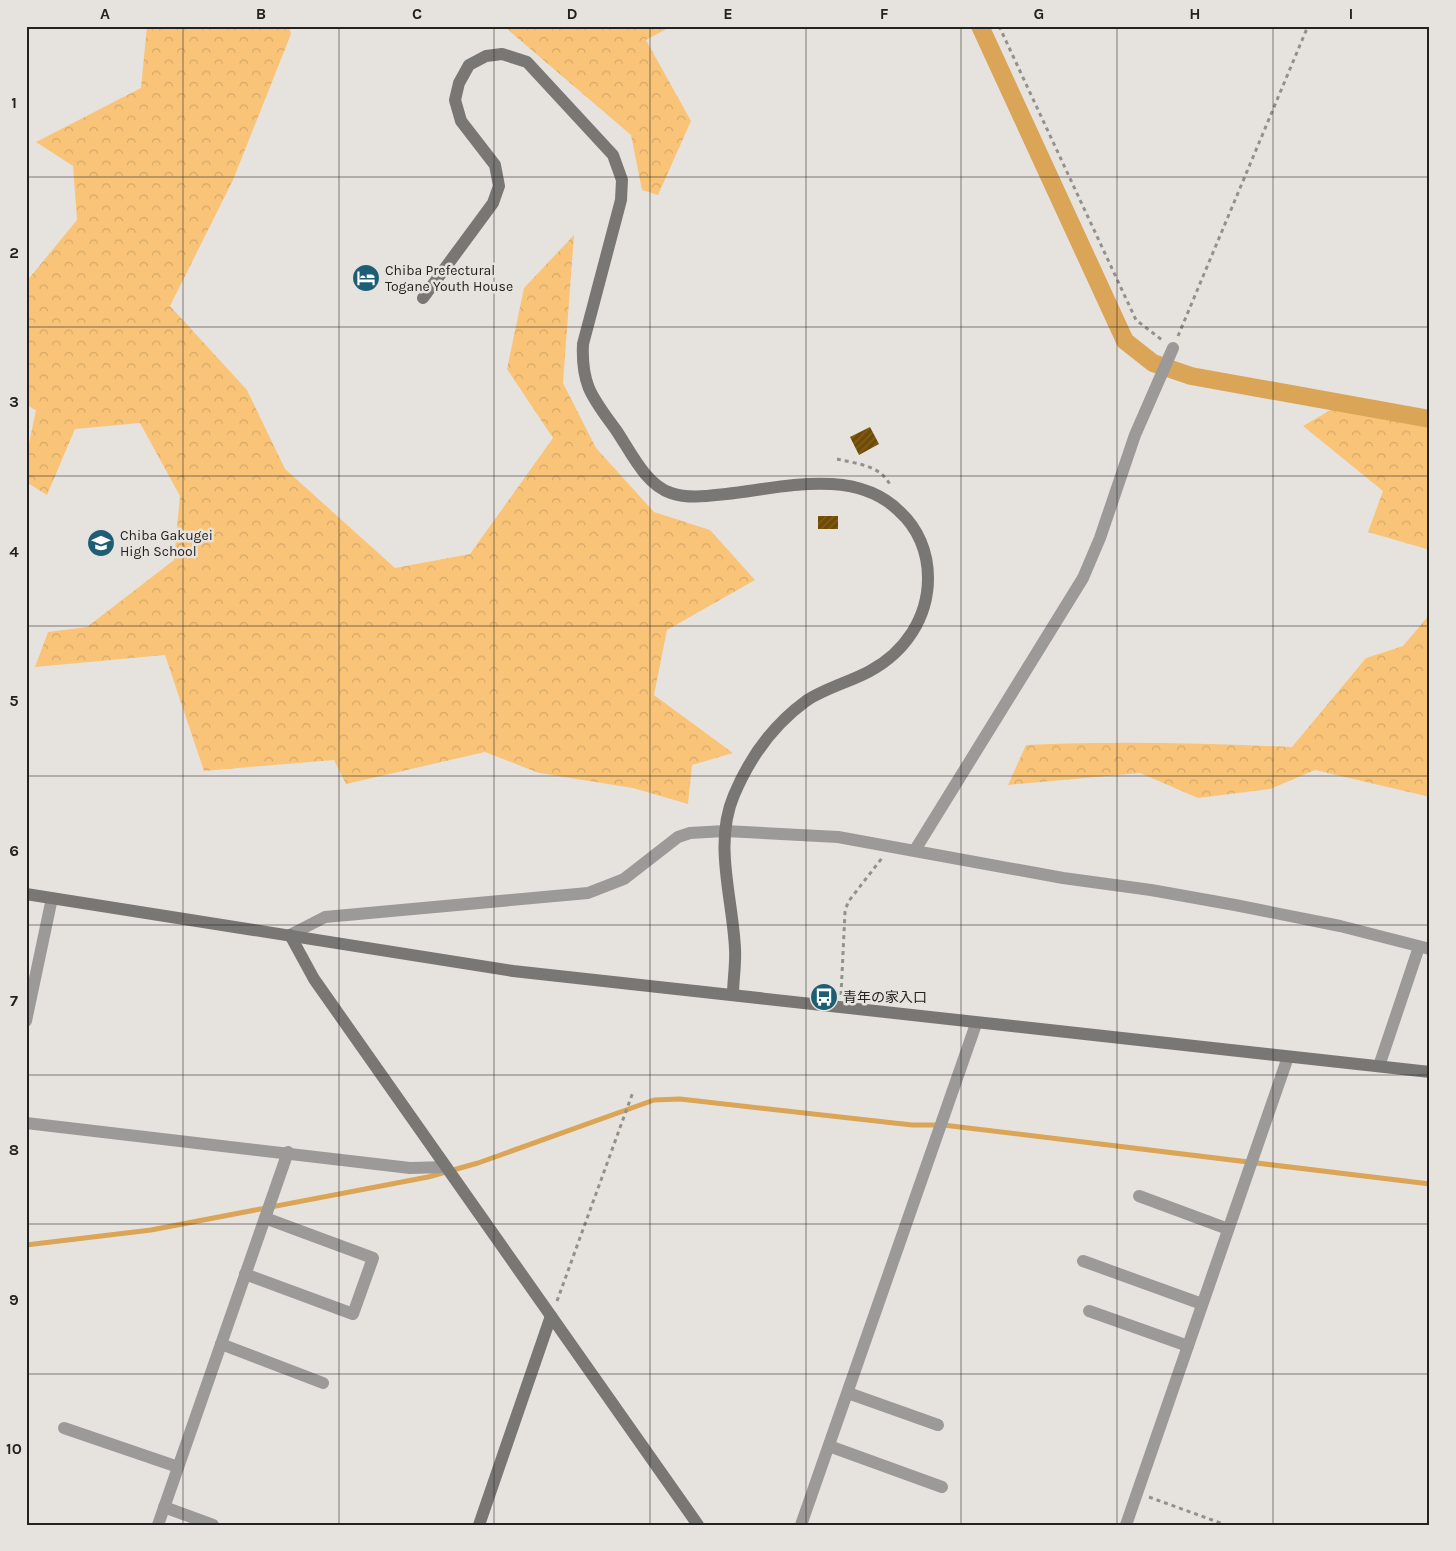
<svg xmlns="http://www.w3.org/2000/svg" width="1456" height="1551" viewBox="0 0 1456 1551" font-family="Karla,'Noto Sans JP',sans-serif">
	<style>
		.forest { fill: url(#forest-crowns) }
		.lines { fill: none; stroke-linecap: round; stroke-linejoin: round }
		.stream { stroke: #dba557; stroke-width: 5 }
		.canal { stroke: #dba557; stroke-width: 18 }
		.building { fill: url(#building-hatch) }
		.path { stroke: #93918d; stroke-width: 3; stroke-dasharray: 4 4; stroke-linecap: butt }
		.street { stroke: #9c9a98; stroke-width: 12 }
		.secondary { stroke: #797774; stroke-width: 12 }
		.grid { fill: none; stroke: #232220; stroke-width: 1; stroke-opacity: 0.55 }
		.labels { text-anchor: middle; stroke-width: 5; stroke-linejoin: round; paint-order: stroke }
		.poi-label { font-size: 14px; fill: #232220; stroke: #e6e3de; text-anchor: start }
		.neatline { fill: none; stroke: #232220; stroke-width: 2 }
		.grid-label { font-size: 16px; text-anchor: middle; font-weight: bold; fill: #232220 }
	</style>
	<defs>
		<pattern id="forest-crowns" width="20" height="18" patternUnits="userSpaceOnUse" patternTransform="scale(1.25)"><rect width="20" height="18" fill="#f9c478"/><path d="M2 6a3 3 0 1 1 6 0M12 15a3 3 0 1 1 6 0" fill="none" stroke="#d5a868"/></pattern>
		<pattern id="building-hatch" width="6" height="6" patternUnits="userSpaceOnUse" patternTransform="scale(1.25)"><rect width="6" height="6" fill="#714b03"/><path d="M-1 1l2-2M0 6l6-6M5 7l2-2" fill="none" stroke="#806228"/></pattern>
	</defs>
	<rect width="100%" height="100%" fill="#e6e3de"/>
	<!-- forest -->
	<g class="forest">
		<polygon points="147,26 289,26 291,34 233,180 170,306 247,390 285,469 395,568 470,554 553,438 507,369 524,288 574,235 563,383 596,448 654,512 710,530 755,580 667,630 654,695 733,753 692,765 688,804 633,788 539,773 485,752 346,784 334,760 204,771 165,655 35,667 48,632 87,627 174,560 180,496 140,423 75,429 47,495 26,482 26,458 36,410 26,405 26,282 77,220 73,166 36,142 141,88"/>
		<polygon points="498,26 672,26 646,40 691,121 658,195 642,190 631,135 506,28"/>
		<polygon points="1341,404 1430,423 1430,550 1368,532 1383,491 1303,426"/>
		<path d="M1430,614V797L1315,770L1270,789L1198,798L1140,773L1008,785L1026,745C1115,741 1203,743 1292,747L1366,658L1403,646Z"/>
	</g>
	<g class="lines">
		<!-- stream -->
		<polyline class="stream" points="26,1245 151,1230 428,1177 478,1163 654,1100 680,1099 912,1125 943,1125 1430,1184"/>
		<!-- canal -->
		<polyline class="canal" points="980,26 1125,341 1153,363 1191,376 1430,419"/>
	</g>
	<!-- building -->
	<g class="building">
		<polygon points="870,427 879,444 859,455 850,437"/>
		<rect x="818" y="516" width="20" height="13"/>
	</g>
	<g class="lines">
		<!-- path -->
		<g class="path">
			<polyline points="999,26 1136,320 1162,340"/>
			<polyline points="1178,336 1308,26"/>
			<path d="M837,459C857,464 882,465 891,487"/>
			<polyline points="841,995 845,912 848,902 882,858"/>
			<polyline points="557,1301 633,1092"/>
			<polyline points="1149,1497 1226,1525"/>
		</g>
		<!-- street -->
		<g class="street">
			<polyline points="915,850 1083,578 1100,538 1135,435 1173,348"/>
			<polyline points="290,935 325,917 588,893 624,879 678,837 690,833 725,831 838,837 1063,878 1151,890 1235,905 1340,926 1430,949"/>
			<polyline points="26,1021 52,898"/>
			<polyline points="1379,1066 1419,947"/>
			<polyline points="26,1123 410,1168 446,1167"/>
			<polyline points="1139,1196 1228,1229"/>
			<polyline points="1083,1261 1202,1304"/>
			<polyline points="245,1274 353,1314 373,1258 265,1218"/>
			<polyline points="1089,1311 1188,1346"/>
			<polyline points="221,1344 323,1383"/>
			<polyline points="848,1393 938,1425"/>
			<polyline points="64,1428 178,1467"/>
			<polyline points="829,1446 942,1487"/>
			<polyline points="164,1507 213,1525"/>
			<polyline points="158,1525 288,1152"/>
			<polyline points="801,1525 976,1024"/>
			<polyline points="1126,1525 1288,1057"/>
		</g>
		<!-- secondary -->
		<g class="secondary">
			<path d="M423,298L493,203L499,186L495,165L461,121L455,100L459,83L469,65L486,56L502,54L527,62L613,155L622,180L621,200L583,344C581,386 593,398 616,430C631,452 645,484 671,493C689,499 708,496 726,494C782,488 854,467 899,511C918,528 928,552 928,578C928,618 905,652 870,671C850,682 825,688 806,701C773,725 750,757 734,795C713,844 733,899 735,949C736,964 733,980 733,995"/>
			<polyline points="26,894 513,971 1430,1072"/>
			<polyline points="290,935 314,979 698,1525"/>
			<polyline points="479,1525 551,1316"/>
		</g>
	</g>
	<!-- grid -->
	<path class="grid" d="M183,26V1525M339,26V1525M494,26V1525M650,26V1525M806,26V1525M961,26V1525M1117,26V1525M1273,26V1525M26,177H1430M26,327H1430M26,476H1430M26,626H1430M26,776H1430M26,925H1430M26,1075H1430M26,1224H1430M26,1374H1430"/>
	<!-- icons -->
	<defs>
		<g id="hotel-disc" transform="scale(1.4375)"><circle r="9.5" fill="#1e5e74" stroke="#e6e3de"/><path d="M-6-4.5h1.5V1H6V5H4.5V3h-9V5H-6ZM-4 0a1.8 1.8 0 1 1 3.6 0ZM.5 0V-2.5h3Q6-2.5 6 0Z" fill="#fff"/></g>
		<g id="school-disc" transform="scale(1.4375)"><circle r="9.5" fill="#1e5e74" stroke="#e6e3de"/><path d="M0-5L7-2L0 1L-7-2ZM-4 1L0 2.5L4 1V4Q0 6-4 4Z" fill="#fff"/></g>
		<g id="bus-disc" transform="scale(1.4375)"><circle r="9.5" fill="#1e5e74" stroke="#e6e3de"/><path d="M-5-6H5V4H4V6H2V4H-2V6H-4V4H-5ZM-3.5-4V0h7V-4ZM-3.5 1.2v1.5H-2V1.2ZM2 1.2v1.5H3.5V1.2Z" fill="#fff"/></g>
	</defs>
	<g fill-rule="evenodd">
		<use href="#hotel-disc" x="366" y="278"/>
		<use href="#school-disc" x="101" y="543"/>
		<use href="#bus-disc" x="824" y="997"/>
	</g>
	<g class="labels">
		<!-- poi labels -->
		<g class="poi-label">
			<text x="385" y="275">Chiba Prefectural<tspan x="385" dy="16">Togane Youth House</tspan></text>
			<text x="120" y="540">Chiba Gakugei<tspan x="120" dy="16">High School</tspan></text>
			<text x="843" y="1002">青年の家入口</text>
		</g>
	</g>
	<!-- border -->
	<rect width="1456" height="1551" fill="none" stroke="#e6e3de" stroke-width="55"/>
	<rect x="28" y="28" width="1400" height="1496" class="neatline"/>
	<g class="grid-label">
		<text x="105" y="19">A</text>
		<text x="261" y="19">B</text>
		<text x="417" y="19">C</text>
		<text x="572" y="19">D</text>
		<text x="728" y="19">E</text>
		<text x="884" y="19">F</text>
		<text x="1039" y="19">G</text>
		<text x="1195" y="19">H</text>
		<text x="1351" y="19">I</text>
		<text x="14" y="108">1</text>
		<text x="14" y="258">2</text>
		<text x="14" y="407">3</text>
		<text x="14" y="557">4</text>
		<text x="14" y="706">5</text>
		<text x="14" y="856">6</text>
		<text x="14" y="1006">7</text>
		<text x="14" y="1155">8</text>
		<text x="14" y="1305">9</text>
		<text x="14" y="1454">10</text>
	</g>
</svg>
